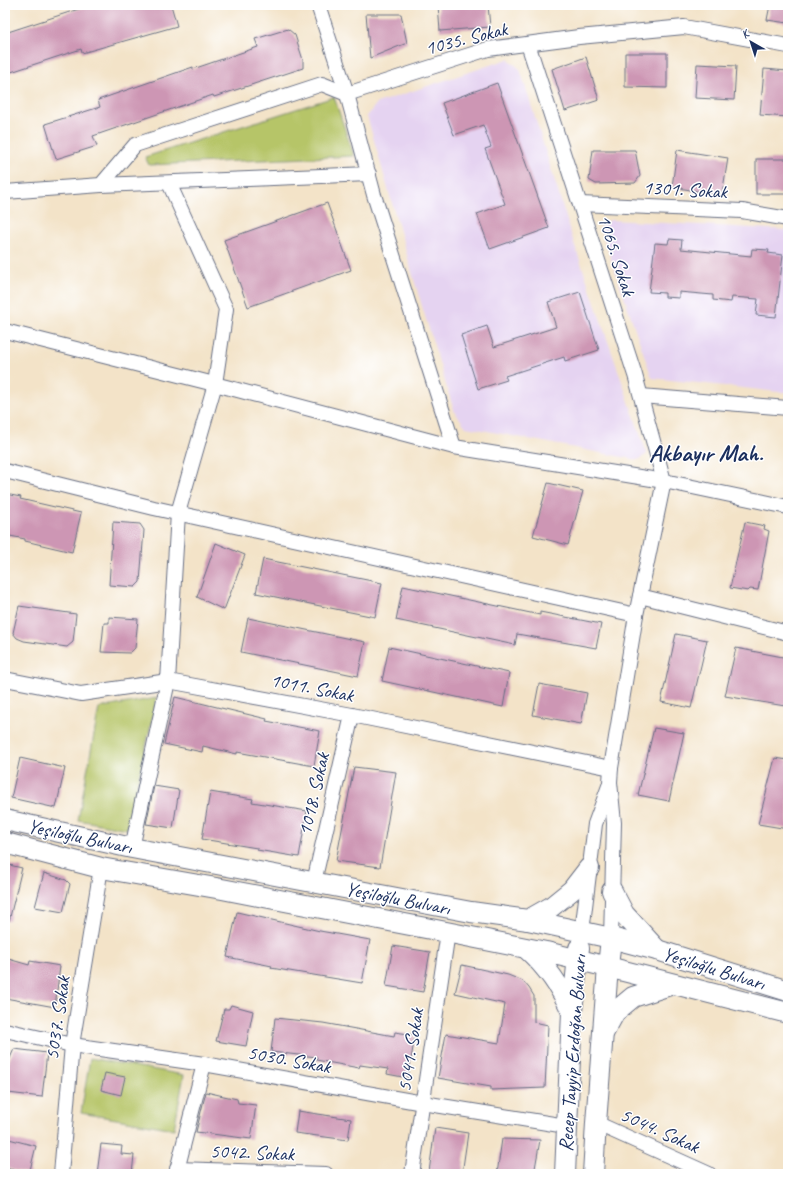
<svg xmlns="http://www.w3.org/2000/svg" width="793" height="1179" viewBox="0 0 793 1179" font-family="Caveat,sans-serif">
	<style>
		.built { fill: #e5d3f1 }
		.green { fill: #b6c568; stroke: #687a63 }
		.building { fill: #cd96b4 }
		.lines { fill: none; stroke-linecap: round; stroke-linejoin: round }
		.minor-casing { stroke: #676e83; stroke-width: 16 }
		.secondary-casing { stroke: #676e83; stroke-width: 22 }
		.minor { stroke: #fff; stroke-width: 14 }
		.secondary { stroke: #fff; stroke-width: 20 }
		.labels { text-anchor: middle; stroke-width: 3; stroke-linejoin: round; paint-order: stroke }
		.street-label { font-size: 20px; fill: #1b2f5e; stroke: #fff }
		.district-label { font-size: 24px; font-weight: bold; fill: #1b2f5e; stroke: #fff }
	</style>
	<rect width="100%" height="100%" fill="#fff"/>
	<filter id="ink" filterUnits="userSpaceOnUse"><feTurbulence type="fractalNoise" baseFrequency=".025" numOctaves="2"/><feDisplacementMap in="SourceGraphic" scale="8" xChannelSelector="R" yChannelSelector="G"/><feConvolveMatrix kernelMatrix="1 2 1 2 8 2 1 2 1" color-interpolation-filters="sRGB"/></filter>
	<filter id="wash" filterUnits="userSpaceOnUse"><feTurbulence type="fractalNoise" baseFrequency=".012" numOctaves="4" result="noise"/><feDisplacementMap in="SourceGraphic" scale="16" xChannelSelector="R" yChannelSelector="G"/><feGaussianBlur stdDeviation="0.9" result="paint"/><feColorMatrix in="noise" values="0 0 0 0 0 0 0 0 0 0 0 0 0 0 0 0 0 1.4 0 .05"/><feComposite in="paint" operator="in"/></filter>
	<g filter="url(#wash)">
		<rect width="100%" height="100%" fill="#f3e3c8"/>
		<!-- built -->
		<g class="built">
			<polygon points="508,59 520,69 574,243 647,454 638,460 466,427 454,411 415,283 367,116 377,103"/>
			<polygon points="610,220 788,230 788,393 652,378 600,227"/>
		</g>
		<!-- green -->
		<g class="green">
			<polygon points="334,97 354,156 149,165 145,157"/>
			<polygon points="157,698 127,829 78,820 99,708"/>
			<polygon points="90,1058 184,1075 174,1129 81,1113"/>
		</g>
		<g id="blocks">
			<!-- building -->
			<g class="building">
				<polygon points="91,5 171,5 177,26 82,53 81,49 5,74 5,33"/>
				<polygon points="438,5 488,5 490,27 440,31"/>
				<polygon points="770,5 788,5 788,23 767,20"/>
				<polygon points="366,14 401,14 407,43 370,58"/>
				<polygon points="288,29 295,35 303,60 303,68 214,97 213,95 93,136 97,146 56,159 45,124 100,107 98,100 193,67 193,69 258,47 255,39"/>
				<polygon points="625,53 667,53 667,88 625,87"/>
				<polygon points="586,57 599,100 565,111 552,69"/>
				<polygon points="697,64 736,66 734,100 695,98"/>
				<polygon points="764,69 788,71 788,117 760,115"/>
				<polygon points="497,83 549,228 490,249 477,214 505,204 485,149 491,147 483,125 454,135 442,103"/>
				<polygon points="593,150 635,150 640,176 635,183 596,184 589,180"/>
				<polygon points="677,150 728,158 722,195 672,187"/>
				<rect x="756" y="159" width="32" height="35"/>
				<polygon points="327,203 351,270 248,307 224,240"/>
				<polygon points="669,239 682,240 681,249 751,256 752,249 769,250 768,253 783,255 776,317 756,315 758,299 732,297 731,302 713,300 713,295 679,292 679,298 665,297 665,293 649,292 655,243 668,244"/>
				<polygon points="580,292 599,350 565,361 564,357 505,376 507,380 478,389 461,335 487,326 494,347 556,327 548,302"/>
				<polygon points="548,483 583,491 568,545 533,536"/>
				<polygon points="5,494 21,497 20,499 81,513 72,552 25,541 25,539 5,535"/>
				<polygon points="113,522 140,524 144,530 140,582 135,587 109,585"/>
				<polygon points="745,522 765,526 764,529 769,531 758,590 750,589 748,591 730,588"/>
				<polygon points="216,543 245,555 224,610 197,597"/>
				<polygon points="263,559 382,583 375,617 256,593"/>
				<polygon points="403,586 540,615 540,612 601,624 596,648 517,634 515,645 396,620"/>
				<polygon points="19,606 76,614 73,642 67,647 24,641 17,638 13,633"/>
				<polygon points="109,617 138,619 135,648 130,653 101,652 104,623 109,623"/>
				<polygon points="248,618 365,642 358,676 241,652"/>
				<polygon points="676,634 707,640 691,708 661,702"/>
				<polygon points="389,647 509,673 503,707 382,681"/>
				<polygon points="736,648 788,658 788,692 785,706 725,696"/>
				<polygon points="539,684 587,693 581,724 533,715"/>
				<polygon points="175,697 267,719 266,721 320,731 314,766 237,752 237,754 203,746 202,752 164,744"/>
				<polygon points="654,728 684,733 669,801 638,795"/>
				<polygon points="20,758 65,768 56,808 11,798"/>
				<polygon points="775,758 788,760 788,829 758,824"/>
				<polygon points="354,767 396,772 380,867 336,861"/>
				<polygon points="154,786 179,790 173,828 146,824"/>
				<polygon points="210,792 253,799 252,802 307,811 299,857 257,850 257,848 202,839"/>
				<polygon points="5,864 22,868 9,921 5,921"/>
				<polygon points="44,873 66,880 70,884 63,912 35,907"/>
				<polygon points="237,912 320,931 370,940 362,983 271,968 272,966 227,957"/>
				<polygon points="393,946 430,952 423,992 386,986"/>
				<polygon points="5,958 29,965 30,961 60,966 55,1007 5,998"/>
				<polygon points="462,965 508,975 523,981 529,988 534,996 534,1022 548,1025 545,1088 491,1090 491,1087 438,1078 446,1034 499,1043 505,1004 455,993"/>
				<polygon points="231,1005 253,1011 246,1046 216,1041 224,1009 229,1009"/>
				<polygon points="275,1018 323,1023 394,1036 395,1032 415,1035 408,1078 387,1074 388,1069 360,1065 359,1068 316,1060 317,1057 271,1052"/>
				<polygon points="14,1049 47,1053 42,1097 8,1093 6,1076 7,1065"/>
				<polygon points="105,1073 125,1077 121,1095 101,1090"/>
				<polygon points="206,1092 237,1099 238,1103 256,1105 251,1139 196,1132"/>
				<polygon points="298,1111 351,1119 348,1140 295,1133"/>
				<polygon points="435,1128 468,1133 462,1174 441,1174 429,1172"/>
				<polygon points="5,1138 36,1146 29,1174 5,1168"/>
				<polygon points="502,1139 540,1140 534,1174 497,1174"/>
				<polygon points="101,1144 122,1146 121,1154 134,1155 132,1174 97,1174"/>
			</g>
		</g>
	</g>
	<g filter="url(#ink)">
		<use href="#blocks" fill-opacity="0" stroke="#676e83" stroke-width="1"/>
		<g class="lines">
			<!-- minor casing -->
			<g class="minor-casing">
				<g id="minor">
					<polyline points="318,5 347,94 374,195 454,447"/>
					<polyline points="528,44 635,375 664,481 636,615 611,768 610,782 614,823 611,938"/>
					<polyline points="101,185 369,174"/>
					<polyline points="5,192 101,185 135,145 322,84 347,94 488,49 579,37 684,27 788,46"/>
					<polyline points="580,204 742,211 788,219"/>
					<polyline points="5,331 230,388 454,447 664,481 788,507"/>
					<polyline points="641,396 788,408"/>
					<polyline points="5,471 154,508 636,615"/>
					<polyline points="640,596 788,633"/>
					<polyline points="5,679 81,694 168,681 352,715 611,768"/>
					<polyline points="132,848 168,681 178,513 215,384 226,309 169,183"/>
					<polyline points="314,882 352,715"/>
					<polyline points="582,932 595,824 609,786"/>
					<polyline points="5,1030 72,1045 204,1064 423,1103 566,1126"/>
					<polyline points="596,1123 709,1174"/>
					<polyline points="177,1169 326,1174"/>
					<polyline points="61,1174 72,1045 101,868"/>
					<polyline points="176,1174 204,1064"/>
					<polyline points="412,1174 448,932"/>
				</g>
			</g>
			<!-- secondary casing -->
			<g class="secondary-casing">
				<g id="secondary">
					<polyline points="5,820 132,848 471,912 528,920 611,938 657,950 788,991"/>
					<polyline points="5,843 101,868 222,889 431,929 546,952 608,967 788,1013"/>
					<polyline points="612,891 624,914 657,950"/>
					<polyline points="528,920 551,907 572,890 589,868"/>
					<path d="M527,949C547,967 561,987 572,1012"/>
					<polyline points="604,1032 615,1012 633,997 673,984"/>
					<polyline points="565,1174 572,1012 579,948"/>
					<polyline points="593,1174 596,1123 608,967 611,938"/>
				</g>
			</g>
			<!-- minor -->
			<use href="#minor" class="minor"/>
			<!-- secondary -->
			<use href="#secondary" class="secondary"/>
		</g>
	</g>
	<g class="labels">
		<!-- street labels -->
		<g class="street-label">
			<text transform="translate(466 38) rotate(-14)" y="7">1035. Sokak</text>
			<text transform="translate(685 189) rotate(3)" y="7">1301. Sokak</text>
			<text transform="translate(617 255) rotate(72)" y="7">1065. Sokak</text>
			<text transform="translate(312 687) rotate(11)" y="7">1011. Sokak</text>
			<text transform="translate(313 794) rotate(-77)" y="7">1018. Sokak</text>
			<text transform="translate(80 836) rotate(12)" y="7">Yeşiloğlu Bulvarı</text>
			<text transform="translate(398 898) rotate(11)" y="7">Yeşiloğlu Bulvarı</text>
			<text transform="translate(714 968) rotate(17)" y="7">Yeşiloğlu Bulvarı</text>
			<text transform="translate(57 1018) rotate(-82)" y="7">5037. Sokak</text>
			<text transform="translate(410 1050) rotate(-81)" y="7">5041. Sokak</text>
			<text transform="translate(572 1053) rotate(-86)" y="7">Recep Tayyip Erdoğan Bulvarı</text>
			<text transform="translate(289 1059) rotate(10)" y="7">5030. Sokak</text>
			<text transform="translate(660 1130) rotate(24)" y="7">5044. Sokak</text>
			<text transform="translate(252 1152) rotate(2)" y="7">5042. Sokak</text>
		</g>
		<!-- district labels -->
		<g class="district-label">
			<text x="706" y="461">Akbayır Mah.</text>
		</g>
	</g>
	<!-- margin -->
	<rect width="793" height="1179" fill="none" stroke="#fff" stroke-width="20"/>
	<!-- north arrow -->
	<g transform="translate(751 42) rotate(321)" stroke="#ffffff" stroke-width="3" paint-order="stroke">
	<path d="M0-3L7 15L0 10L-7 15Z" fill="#1b2f5e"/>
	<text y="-6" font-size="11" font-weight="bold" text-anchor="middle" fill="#1b2f5e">K</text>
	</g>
</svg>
